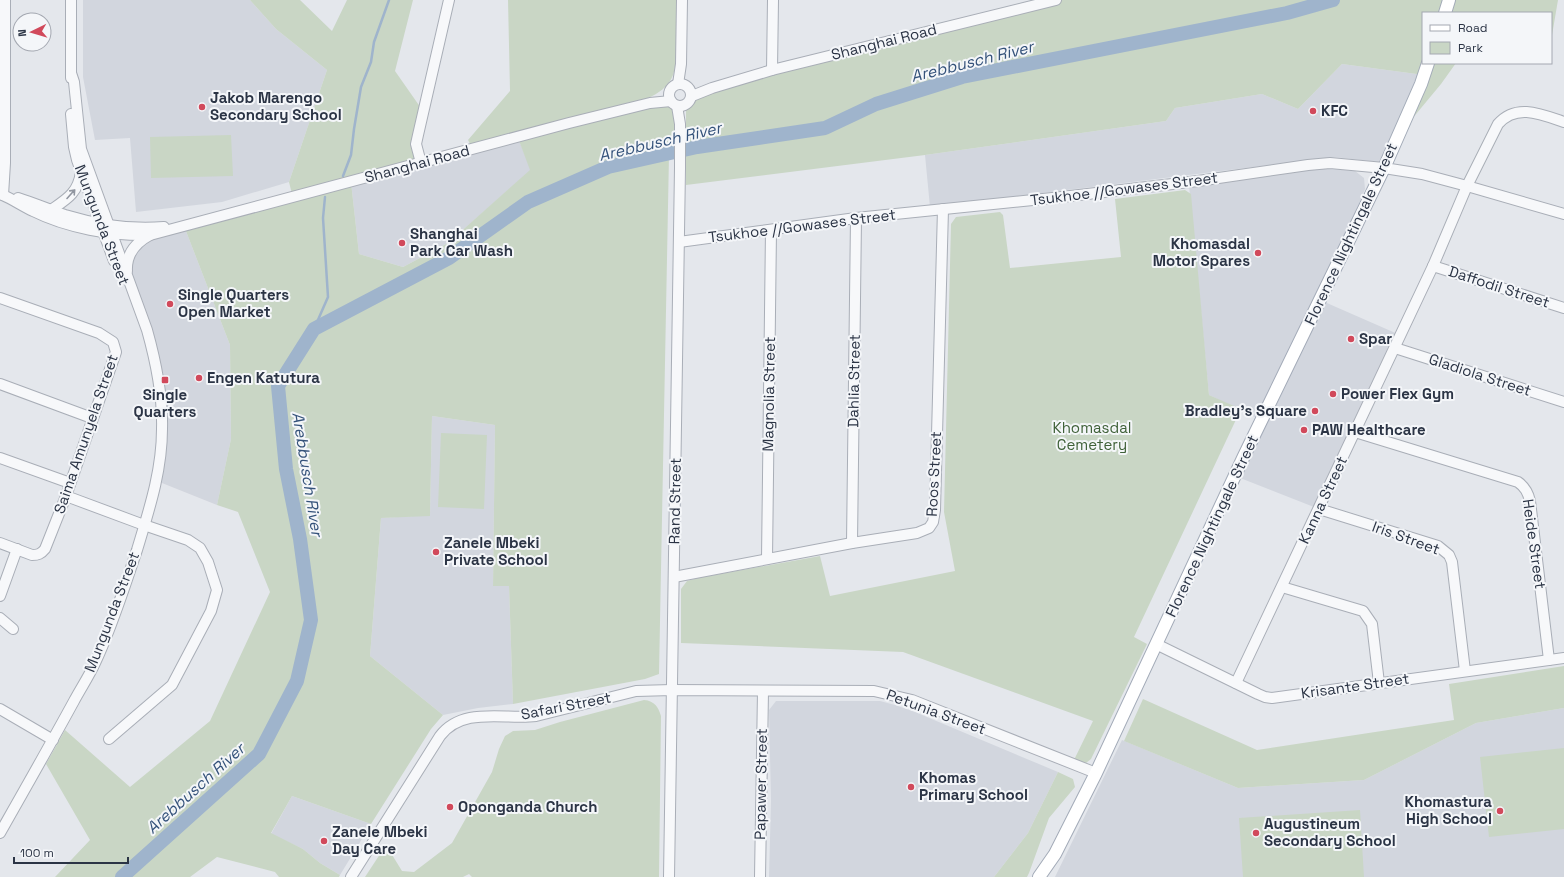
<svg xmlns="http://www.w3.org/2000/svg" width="1564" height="877" viewBox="0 0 1564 877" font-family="'Space Grotesk',sans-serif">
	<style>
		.built { fill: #d2d6de }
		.green { fill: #c9d6c5 }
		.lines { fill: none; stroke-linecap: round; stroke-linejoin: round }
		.stream { stroke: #9fb4cc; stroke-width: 2.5 }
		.river { stroke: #9fb4cc; stroke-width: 14 }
		.minor-casing { stroke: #a9aeb7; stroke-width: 12 }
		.major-casing { stroke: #a3abb8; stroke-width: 14 }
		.minor { stroke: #f7f8fa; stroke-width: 10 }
		.major { stroke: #fff; stroke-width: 12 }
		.oneway { stroke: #9196a0 }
		.poi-dot { fill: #d1495b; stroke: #f4f6f9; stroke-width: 1.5 }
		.labels { text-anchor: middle; stroke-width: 4; stroke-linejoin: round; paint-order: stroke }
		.street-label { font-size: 15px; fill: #2b3445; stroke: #f4f6f9 }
		.poi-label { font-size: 15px; font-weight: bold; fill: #2b3445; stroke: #f4f6f9; text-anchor: start }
		.park-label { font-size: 15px; fill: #3f6138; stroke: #f4f6f9 }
		.water-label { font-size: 16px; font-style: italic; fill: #34527a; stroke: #f4f6f9 }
	</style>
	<rect width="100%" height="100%" fill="#e4e7ec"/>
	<!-- built -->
	<g class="built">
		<polygon points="83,0 250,0 276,29 327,70 289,182 222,202 136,212 130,138 95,140 83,77"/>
		<polygon points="1342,64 1424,75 1379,162 1334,157 930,207 925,155 1166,121 1175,108 1262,94 1298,109"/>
		<polygon points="518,138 531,170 448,243 403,267 359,254 351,182"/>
		<polygon points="1315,168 1355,171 1364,178 1365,189 1320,300 1400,335 1319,509 1235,476 1261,420 1209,395 1189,185"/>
		<polygon points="184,226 230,345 231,439 217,505 157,481 160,387 127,278 136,245"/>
		<polygon points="432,416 495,425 493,586 509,586 513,704 478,708 443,715 370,656 381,518 430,515"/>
		<polygon points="776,701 880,701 895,705 915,712 1058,772 1028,833 994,877 769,877 771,801 769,710"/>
		<polygon points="1564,708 1564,877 1055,877 1122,740 1238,788 1364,780 1476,723"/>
		<polygon points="292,796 371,824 340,875 320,863 303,849 271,834"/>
	</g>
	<!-- green -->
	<g class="green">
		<polygon points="250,0 300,0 332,31 347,0 413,0 395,71 423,111 418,135 421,163 351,182 359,254 403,267 448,243 530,170 518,138 650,103 677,106 679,151 608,167 528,202 449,258 314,329 278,387 286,469 301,543 287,468 280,389 281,385 315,329 449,259 529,202 611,168 669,155 659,674 645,679 513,704 509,586 493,586 495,425 432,416 430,516 381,518 370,656 443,715 431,729 371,824 292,796 271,833 303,849 320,863 340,875 339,877 279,877 275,872 217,857 190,877 55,877 90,840 46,764 65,730 130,787 210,721 270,592 238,512 217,505 231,439 230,345 184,226 293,198 289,182 327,70 276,29"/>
		<path d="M508,0H677C676,19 679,58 673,75C669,86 658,94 648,98L470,144L468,140L510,91Z"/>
		<polygon points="1056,0 1558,0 1551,41 1551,13 1423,13 1423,63 1456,63 1441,84 1397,137 1424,75 1342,64 1298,109 1262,94 1175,108 1166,121 925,155 686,185 686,105 690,102 692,96"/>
		<polygon points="231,135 233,176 151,178 150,137"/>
		<polygon points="1185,190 1191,194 1209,395 1241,409 1134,637 1147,644 1091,759 1086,763 1074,760 1093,721 903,652 681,643 681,589 687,581 698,578 820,556 830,596 955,571 944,512 951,224 956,217 1000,212 1003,215 1010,268 1121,257 1115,199"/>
		<polygon points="441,433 487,435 484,509 438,507"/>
		<polygon points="1564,666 1564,708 1476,723 1364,780 1238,788 1124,741 1143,699 1257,750 1454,720 1449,684"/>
		<path d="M644,700C655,701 658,707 661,716L659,877H472L469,874L463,877H365L386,845L402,871L414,872L452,843L492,772L499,749L505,736L513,731L535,730L560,722Z"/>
		<polygon points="1564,748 1564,829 1489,837 1480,757"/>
		<polygon points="1058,772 1073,779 1075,787 1049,818 1029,873 1027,877 994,877 1028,833"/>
		<polygon points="1360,810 1364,877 1243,877 1239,818"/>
	</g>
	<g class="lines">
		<!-- stream -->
		<g class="stream">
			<polyline points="343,176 351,155 354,129 361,87 371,62 374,42 389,0"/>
			<polyline points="314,329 328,297 323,218 325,197"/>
		</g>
		<!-- river -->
		<polyline class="river" points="122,877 259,754 297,681 311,620 300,539 286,469 278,386 314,329 449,258 528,202 608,167 697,147 825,128 876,104 962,77 1287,13 1333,0"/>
		<!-- minor casing -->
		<g class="minor-casing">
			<g id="minor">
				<polyline points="772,70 773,0"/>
				<polyline points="71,78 71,0"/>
				<circle cx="680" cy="95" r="11"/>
				<polyline points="678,84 681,64 682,0"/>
				<polyline points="692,96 712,88 772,70 1056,0"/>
				<polyline points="71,114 74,147 77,160 114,261"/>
				<polyline points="421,163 416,144 418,135 449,0"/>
				<path d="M0,194C11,198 22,206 33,211C67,228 112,236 150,235L569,123L650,103L671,101"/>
				<polyline points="3,195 5,163 5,0"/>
				<path d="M18,198C34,203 50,210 65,215C98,225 130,230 164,227"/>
				<path d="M51,210C67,199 78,193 81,172"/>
				<polyline points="679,242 856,218 1062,197 1198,181 1308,165 1330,163 1384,168 1422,174 1467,186 1564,214"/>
				<polyline points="1433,266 1564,308"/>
				<path d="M127,271C126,254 135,243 150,235"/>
				<path d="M0,298L99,333L113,342L116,352L66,496L45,549C41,554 38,555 32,555L0,543"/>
				<polyline points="1395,348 1564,402"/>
				<polyline points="0,384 92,418"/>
				<path d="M1355,432L1518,482C1525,487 1528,492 1530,501L1549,660"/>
				<polyline points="0,458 70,483"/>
				<polyline points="66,496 144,525 188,540 200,548 208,562 217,590 211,611 172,685 109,739"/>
				<polyline points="1319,509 1438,546 1449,555 1452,562 1465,671"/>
				<polyline points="852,543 856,218"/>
				<polyline points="767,559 771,230"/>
				<polyline points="674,577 852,543 917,533 929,528 933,522 935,510 943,209"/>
				<polyline points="1282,587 1363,611 1372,624 1379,683"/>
				<polyline points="0,596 17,549"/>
				<polyline points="0,618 13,629"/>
				<polyline points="1156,644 1258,694 1265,697 1272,698 1564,658"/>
				<path d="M1236,683L1433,266L1467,186L1498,124C1516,103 1541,114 1564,122"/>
				<polyline points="0,709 53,740"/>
				<path d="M0,833C25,789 50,745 74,701C81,688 89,676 95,663C112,627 124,588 137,550C149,510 162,471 162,429C163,395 156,362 147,330L81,149L74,82L71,73"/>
				<path d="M351,877L440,736C463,706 504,720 536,716L636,691L672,690L874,691L912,700L1096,773"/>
				<polyline points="669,877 680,168 680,124 677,106"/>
				<polyline points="760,877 763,691"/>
			</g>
		</g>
		<!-- major casing -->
		<g class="major-casing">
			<g id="major">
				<polyline points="1445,13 1449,0"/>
				<polyline points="1039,877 1055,854 1096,773 1244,456 1384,168 1421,84 1428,63"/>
			</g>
		</g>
		<!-- minor -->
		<use href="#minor" class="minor"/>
		<!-- major -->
		<use href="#major" class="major"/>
	</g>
	<!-- one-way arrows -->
	<defs><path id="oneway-shaft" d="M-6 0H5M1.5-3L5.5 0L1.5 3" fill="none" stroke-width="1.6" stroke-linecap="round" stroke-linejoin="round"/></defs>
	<use class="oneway" href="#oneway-shaft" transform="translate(71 194) rotate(-48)"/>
	<!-- markers -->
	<g class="poi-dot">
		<circle cx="202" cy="107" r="4"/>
		<circle cx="1313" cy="111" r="4"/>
		<circle cx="402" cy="243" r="4"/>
		<circle cx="1258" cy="253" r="4"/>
		<circle cx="170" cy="304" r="4"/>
		<circle cx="1351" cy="339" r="4"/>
		<circle cx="199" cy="378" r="4"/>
		<rect x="161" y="376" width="8" height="8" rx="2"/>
		<circle cx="1333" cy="394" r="4"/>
		<circle cx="1315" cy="411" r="4"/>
		<circle cx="1304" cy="430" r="4"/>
		<circle cx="436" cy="552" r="4"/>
		<circle cx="911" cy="787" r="4"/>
		<circle cx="450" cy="807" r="4"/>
		<circle cx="1500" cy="811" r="4"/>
		<circle cx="1256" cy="833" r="4"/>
		<circle cx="324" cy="841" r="4"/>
	</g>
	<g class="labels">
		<!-- street labels -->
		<g class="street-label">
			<text transform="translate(884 42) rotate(-14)" y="5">Shanghai Road</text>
			<text transform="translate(417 164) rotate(-15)" y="5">Shanghai Road</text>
			<text transform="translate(1124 189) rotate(-7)" y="5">Tsukhoe //Gowases Street</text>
			<text transform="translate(102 225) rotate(69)" y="5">Mungunda Street</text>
			<text transform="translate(802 226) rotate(-7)" y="5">Tsukhoe //Gowases Street</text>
			<text transform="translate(1351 234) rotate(-65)" y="5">Florence Nightingale Street</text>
			<text transform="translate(1499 287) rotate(18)" y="5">Daffodil Street</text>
			<text transform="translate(1480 375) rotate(18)" y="5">Gladiola Street</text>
			<text transform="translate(854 381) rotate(-89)" y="5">Dahlia Street</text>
			<text transform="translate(769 394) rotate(-89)" y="5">Magnolia Street</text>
			<text transform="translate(86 434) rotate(-71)" y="5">Saima Amunyela Street</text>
			<text transform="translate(934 474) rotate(-87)" y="5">Roos Street</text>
			<text transform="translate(1323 500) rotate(-65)" y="5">Kanna Street</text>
			<text transform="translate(675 501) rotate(-89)" y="5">Rand Street</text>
			<text transform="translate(1212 526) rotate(-65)" y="5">Florence Nightingale Street</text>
			<text transform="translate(1406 538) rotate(20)" y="5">Iris Street</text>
			<text transform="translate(1534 544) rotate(82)" y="5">Heide Street</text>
			<text transform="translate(112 612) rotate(-69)" y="5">Mungunda Street</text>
			<text transform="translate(1355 686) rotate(-8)" y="5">Krisante Street</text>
			<text transform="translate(566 706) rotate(-11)" y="5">Safari Street</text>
			<text transform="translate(936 712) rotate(20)" y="5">Petunia Street</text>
			<text transform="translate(761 784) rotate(-89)" y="5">Papawer Street</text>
		</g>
		<!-- poi labels -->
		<g class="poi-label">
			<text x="210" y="103">Jakob Marengo<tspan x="210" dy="17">Secondary School</tspan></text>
			<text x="1321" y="116">KFC</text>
			<text x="410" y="239">Shanghai<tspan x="410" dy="17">Park Car Wash</tspan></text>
			<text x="1250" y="249" text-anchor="end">Khomasdal<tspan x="1250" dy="17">Motor Spares</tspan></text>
			<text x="178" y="300">Single Quarters<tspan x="178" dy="17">Open Market</tspan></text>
			<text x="1359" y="344">Spar</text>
			<text x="207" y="383">Engen Katutura</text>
			<text x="1341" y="399">Power Flex Gym</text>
			<text x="165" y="400" text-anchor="middle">Single<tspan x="165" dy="17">Quarters</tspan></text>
			<text x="1307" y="416" text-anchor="end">Bradley's Square</text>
			<text x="1312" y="435">PAW Healthcare</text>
			<text x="444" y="548">Zanele Mbeki<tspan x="444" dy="17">Private School</tspan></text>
			<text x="919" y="783">Khomas<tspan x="919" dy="17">Primary School</tspan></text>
			<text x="1492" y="807" text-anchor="end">Khomastura<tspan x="1492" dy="17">High School</tspan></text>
			<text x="458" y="812">Oponganda Church</text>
			<text x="1264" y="829">Augustineum<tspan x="1264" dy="17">Secondary School</tspan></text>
			<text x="332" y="837">Zanele Mbeki<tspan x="332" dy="17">Day Care</tspan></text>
		</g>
		<!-- park labels -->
		<g class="park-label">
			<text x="1092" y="433">Khomasdal<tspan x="1092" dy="17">Cemetery</tspan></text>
		</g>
		<!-- water labels -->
		<g class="water-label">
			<text transform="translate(972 61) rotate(-14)" y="6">Arebbusch River</text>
			<text transform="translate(660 141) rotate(-13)" y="6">Arebbusch River</text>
			<text transform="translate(308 474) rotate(81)" y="6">Arebbusch River</text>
			<text transform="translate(195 788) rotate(-42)" y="6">Arebbusch River</text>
		</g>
	</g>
	<!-- legend -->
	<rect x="1422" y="12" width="130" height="52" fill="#f4f6f9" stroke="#a4a8b1"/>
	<rect x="1430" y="25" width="20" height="6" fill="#ffffff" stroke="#a4a8b1"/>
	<text x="1458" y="32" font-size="12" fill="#2b3445">Road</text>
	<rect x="1430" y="42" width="20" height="12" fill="#c9d6c5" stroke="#a4a8b1"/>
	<text x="1458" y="52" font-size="12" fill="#2b3445">Park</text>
	<!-- north arrow -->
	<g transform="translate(32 32) rotate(265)"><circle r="19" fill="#f4f6f9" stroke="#a4a8b1"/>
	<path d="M0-3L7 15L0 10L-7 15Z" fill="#d1495b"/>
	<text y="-6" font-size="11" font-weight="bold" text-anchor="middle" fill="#2b3445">N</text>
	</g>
	<!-- scale -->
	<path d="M14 857v6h114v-6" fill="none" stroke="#2b3445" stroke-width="2"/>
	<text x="20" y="857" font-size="12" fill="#2b3445" stroke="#f4f6f9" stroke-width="3" paint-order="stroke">100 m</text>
</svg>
